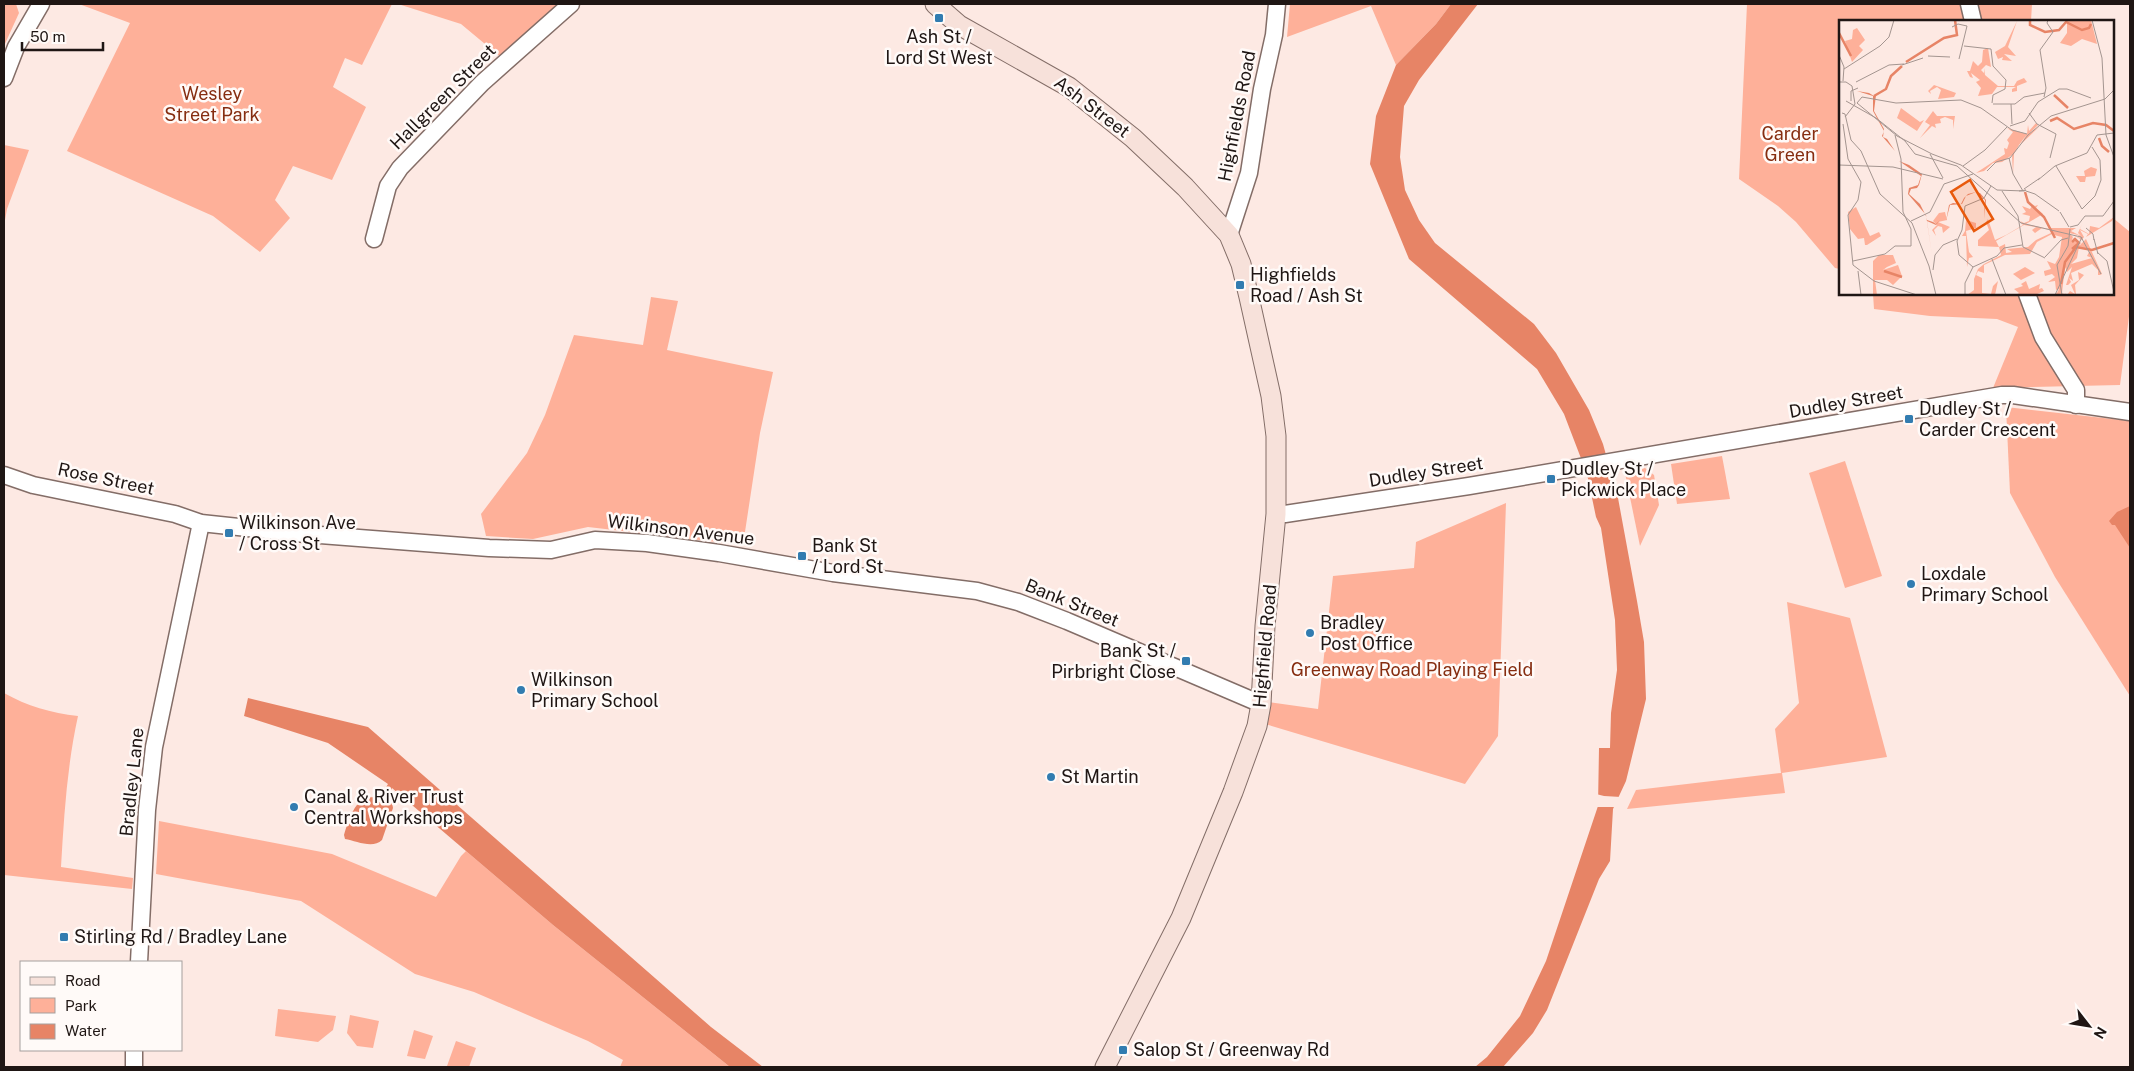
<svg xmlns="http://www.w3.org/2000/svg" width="2134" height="1071" viewBox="0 0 2134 1071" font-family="'Public Sans',sans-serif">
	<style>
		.green { fill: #feb099 }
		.water { fill: #e78466 }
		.pier { fill: #fde9e3 }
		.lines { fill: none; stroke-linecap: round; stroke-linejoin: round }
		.tertiary-casing { stroke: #836d67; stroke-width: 19 }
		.secondary-casing { stroke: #836d67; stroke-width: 21 }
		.tertiary { stroke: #fff; stroke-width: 16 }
		.secondary { stroke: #f7e1da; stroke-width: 19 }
		.poi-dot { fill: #327cb0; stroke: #fffaf8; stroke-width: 2 }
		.labels { text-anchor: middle; stroke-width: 5; stroke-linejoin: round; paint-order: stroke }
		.poi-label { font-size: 18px; fill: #1f1614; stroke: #fffaf8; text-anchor: start }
		.park-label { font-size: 18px; fill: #862d10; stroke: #fffaf8 }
		.street-label { font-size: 18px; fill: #1f1614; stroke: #fffaf8 }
		.inset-river { fill: none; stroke: #e78466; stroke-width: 2.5 }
		.inset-road { fill: none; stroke: #a49590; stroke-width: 1 }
		.view { fill: #e8590c; fill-opacity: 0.15; stroke: #e8590c; stroke-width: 2.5 }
		.inset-edge { fill: none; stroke: #1f1614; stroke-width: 2.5 }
	</style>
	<rect width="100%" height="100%" fill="#fde9e3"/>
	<!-- green -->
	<g class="green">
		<polygon points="4,4 16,4 19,13 4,46"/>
		<polygon points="79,4 392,4 362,65 345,58 333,87 366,107 332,180 293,166 275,200 290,218 260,252 213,216 67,151 130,23"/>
		<polygon points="398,4 562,4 503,59 461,24"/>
		<polygon points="1290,4 1451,4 1436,24 1396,65 1371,6 1287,37"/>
		<polygon points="1747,4 2032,4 2031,21 1840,21 1840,269 1835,268 1796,222 1778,206 1739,179"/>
		<polygon points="4,145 29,150 7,209 4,226"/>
		<polygon points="2113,218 2130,232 2130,309 2120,385 1993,388 2018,327 1997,319 1930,316 1874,309 1873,294 2113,294"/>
		<polygon points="651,297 678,301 667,350 773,372 760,433 743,545 588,527 533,539 486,536 481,514 527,453 545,415 574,335 643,345"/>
		<polygon points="2006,407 2130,421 2130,696 2055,577 2010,493"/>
		<polygon points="1722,456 1730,499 1677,504 1671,464"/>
		<polygon points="1845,461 1882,576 1845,588 1809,473"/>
		<polygon points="1645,468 1654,475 1659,505 1640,546 1625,473"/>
		<polygon points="1506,503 1498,736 1465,784 1265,724 1269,702 1318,709 1333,576 1414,568 1416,542"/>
		<polygon points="1787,602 1850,618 1887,757 1782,773 1785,793 1627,809 1636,790 1781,773 1775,729 1799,703"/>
		<path d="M4,693C27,706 51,713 78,716C67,766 64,816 61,867L133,878L132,889L4,875Z"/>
		<polygon points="159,821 332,854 436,897 461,856 466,851 553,925 730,1067 620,1067 623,1060 588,1041 474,992 415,974 301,901 156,874"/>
		<polygon points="278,1009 336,1016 333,1030 318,1042 275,1036"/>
		<polygon points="350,1015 379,1021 373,1048 357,1046 347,1033"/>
		<polygon points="414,1030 433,1036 425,1059 407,1056"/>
		<polygon points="456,1041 476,1048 469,1067 447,1066"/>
	</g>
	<!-- water -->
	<g class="water">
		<polygon points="1451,4 1478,4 1419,80 1404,106 1400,157 1405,190 1419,220 1435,243 1534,324 1556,353 1589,410 1603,444 1618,498 1637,601 1644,642 1646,699 1626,781 1613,809 1610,861 1599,879 1547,1010 1533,1033 1503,1067 1475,1067 1487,1057 1520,1016 1546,961 1598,806 1599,748 1610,748 1611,713 1617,670 1615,620 1601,528 1596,517 1587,474 1564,414 1537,369 1409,259 1370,164 1376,116 1396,65 1436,24"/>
		<polygon points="2130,506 2130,548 2115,525 2112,525 2109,521 2117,512"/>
		<path d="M248,698L368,727L711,1027L763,1067H730L553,925L392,788L390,792L393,808L382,840C373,849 356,841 345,839L344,835C349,819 357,790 379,799L388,784L328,743L244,716Z"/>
	</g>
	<!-- pier -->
	<polygon class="pier" points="1596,794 1604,796 1621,797 1617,807 1595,807"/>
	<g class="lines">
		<!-- tertiary casing -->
		<g class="tertiary-casing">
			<g id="tertiary">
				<polyline points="1969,4 1973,21"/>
				<polyline points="4,78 16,47 41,4"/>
				<polyline points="1229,235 1249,173 1262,89 1274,35 1277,4"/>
				<polyline points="374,239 388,186 400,168 482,83 571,4"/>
				<polyline points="2027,294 2043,337 2076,390 2076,405"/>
				<polyline points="4,475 33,485 175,514 201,523 294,533 489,548 551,550 595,540 647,543 719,553 833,573 977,591 1018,602 1067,621 1261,704"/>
				<polyline points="1276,514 1285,514 1469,486 2002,395 2013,395 2130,412"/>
				<polyline points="139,962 147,810 154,747 201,523"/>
				<polyline points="134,1067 134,1050"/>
			</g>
		</g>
		<!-- secondary casing -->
		<g class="secondary-casing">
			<polyline id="secondary" points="935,4 959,25 1069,87 1133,138 1185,187 1229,235 1241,264 1249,297 1271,396 1276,436 1276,514 1265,626 1261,704 1257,726 1233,792 1181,918 1105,1067"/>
		</g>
		<!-- tertiary -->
		<use href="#tertiary" class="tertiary"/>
		<!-- secondary -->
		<use href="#secondary" class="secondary"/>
	</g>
	<!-- markers -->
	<g class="poi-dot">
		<rect x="934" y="13" width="10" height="10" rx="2.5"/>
		<rect x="1235" y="280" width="10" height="10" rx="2.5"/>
		<rect x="1904" y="414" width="10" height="10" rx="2.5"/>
		<rect x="1546" y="474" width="10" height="10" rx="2.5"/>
		<rect x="224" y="528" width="10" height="10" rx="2.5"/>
		<rect x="797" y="551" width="10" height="10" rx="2.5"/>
		<circle cx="1911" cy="584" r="5"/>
		<circle cx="1310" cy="633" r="5"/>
		<rect x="1181" y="656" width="10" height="10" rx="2.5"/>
		<circle cx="521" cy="690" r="5"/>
		<circle cx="1051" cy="777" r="5"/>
		<circle cx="294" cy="807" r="5"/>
		<rect x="59" y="932" width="10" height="10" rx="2.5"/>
		<rect x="1118" y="1045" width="10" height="10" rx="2.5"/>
	</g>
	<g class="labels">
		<!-- poi labels -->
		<g class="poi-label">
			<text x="939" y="43" text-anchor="middle">Ash St /<tspan x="939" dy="21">Lord St West</tspan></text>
			<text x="1250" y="281">Highfields<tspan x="1250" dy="21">Road / Ash St</tspan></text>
			<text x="1919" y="415">Dudley St /<tspan x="1919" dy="21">Carder Crescent</tspan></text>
			<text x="1561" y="475">Dudley St /<tspan x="1561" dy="21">Pickwick Place</tspan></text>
			<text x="239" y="529">Wilkinson Ave<tspan x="239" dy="21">/ Cross St</tspan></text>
			<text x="812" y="552">Bank St<tspan x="812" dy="21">/ Lord St</tspan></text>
			<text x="1921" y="580">Loxdale<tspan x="1921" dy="21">Primary School</tspan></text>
			<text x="1320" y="629">Bradley<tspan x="1320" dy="21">Post Office</tspan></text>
			<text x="1176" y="657" text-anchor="end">Bank St /<tspan x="1176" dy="21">Pirbright Close</tspan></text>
			<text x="531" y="686">Wilkinson<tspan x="531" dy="21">Primary School</tspan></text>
			<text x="1061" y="783">St Martin</text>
			<text x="304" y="803">Canal &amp; River Trust<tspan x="304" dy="21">Central Workshops</tspan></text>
			<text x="74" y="943">Stirling Rd / Bradley Lane</text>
			<text x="1133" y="1056">Salop St / Greenway Rd</text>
		</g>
		<!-- park labels -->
		<g class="park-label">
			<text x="212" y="100">Wesley<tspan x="212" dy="21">Street Park</tspan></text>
			<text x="1790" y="140">Carder<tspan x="1790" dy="21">Green</tspan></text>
			<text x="1412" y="676">Greenway Road Playing Field</text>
		</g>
		<!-- street labels -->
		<g class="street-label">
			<text transform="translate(443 97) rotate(-45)" y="6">Hallgreen Street</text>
			<text transform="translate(1092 107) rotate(37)" y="6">Ash Street</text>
			<text transform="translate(1237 116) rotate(-79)" y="6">Highfields Road</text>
			<text transform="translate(1846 402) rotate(-10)" y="6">Dudley Street</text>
			<text transform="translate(1426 472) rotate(-9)" y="6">Dudley Street</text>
			<text transform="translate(106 479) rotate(12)" y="6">Rose Street</text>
			<text transform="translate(681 530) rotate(7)" y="6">Wilkinson Avenue</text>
			<text transform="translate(1072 603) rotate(22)" y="6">Bank Street</text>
			<text transform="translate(1265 646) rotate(-85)" y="6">Highfield Road</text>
			<text transform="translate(132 782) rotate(-84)" y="6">Bradley Lane</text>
		</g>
	</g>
	<!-- overview -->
	<g transform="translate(1839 20)">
		<rect width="275" height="275" fill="#fde9e3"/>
		<path d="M228,0H252L258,24L243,19L232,26L221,23L228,13ZM178,1L169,27L177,36L165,34L173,41L163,40L164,37L159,39L156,32L166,26ZM18,8L26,20L20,26L24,30L13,42L6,21L13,19L14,10ZM149,28L152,47L147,45L142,50L145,53V48L146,55L159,66H175L178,61L185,58L188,62L178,66V71L173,72V69L177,67H158L153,74L139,76L142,68L137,62L141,60L132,53L134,58L131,57L128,51H131L134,41L139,46L143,42L144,30ZM95,65L117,73L115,77L99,79L102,70L98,67L91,71L92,74L89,71ZM62,88L81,102L85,100L78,111L58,98ZM94,91L98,96H116L114,109V100L106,97L101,99L102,103L96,104L97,108L93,106L81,118L91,105L86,102ZM197,103L199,105L190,114L201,106L181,125L188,114L180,125L175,134L174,154L173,135L163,142L154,143L145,151L137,153L166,134L165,128L168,129L170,123L168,120L174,112L168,108L188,114L189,105L190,111ZM252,147L258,149L256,156L247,157L246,162H241L237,156H246L245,151ZM190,182L196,186L199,185L197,188L204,194L187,204L210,209L209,203L211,210L203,208L196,213L193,210L197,207L185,205L157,221L160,227L166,224L167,233L173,232L168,229L189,227L197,220L212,213V208H237L232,211L242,216L239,213L243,204L241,209L250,214L251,206L260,208L275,197L273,201L247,217L249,214L241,210L245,217L243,220L234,215L241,218L239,215L230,213L234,217L232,222L235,218L241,225L247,219L263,254L261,255H259V250L253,244L232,253L234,261L230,258L232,262L229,265H227L233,247L228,252L226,247L223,273H226L228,275L231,271L236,274L232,265L240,260L239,252L245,255L236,265L237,274L227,275L226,273L214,275L218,273L220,269L217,270L216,261L209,262L207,258L209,262L216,257L213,254L206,256L205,252V251L212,249L208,241L216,244L220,237L223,217L215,215L216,218L213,212V214L198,222L191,234L166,235L145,245V253L139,251L137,255L143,258V273L152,274L154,266L159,261L156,275H128L135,270V259L139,249L145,244L162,235L160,227L139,226V220L150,210L147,202L149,199L156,220L167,215L184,205L181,201L185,203L190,201L191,196L183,194L187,192L183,186L191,189L193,186ZM240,227L251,230L248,236L253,238L232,244L238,238ZM17,187L31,216L40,212L42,216L28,225H26L25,218L19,219L11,209L9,192ZM106,192L108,200L99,202L111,207L104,213L103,207L99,206L95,210L97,216L93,210L98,205L94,201L100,193ZM127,200L137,203V208L127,211L130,232L134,237L130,238L128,247L127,216H123L126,211ZM40,235H54L57,243L48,247L44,250L59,245L63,256L54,265L48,260H36L38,275H34V241ZM186,247L196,253L182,260L174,254ZM187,261L190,269L201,264L200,269L203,268L205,271L196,275H177L180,273L175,269L184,266L182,264Z" fill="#feb099" fill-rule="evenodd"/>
		<path d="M18,71L30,73L35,76L37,75L35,91L45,109L44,117L48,119L56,131L60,141L70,145L83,154L80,165L78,168L72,169L70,174L81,184L87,196L88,200L94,202L97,204L101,200L107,201L110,185L114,183L122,184L125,178L129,174L137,172L141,173L147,180L145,199L146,180L137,172L127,176L123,184L111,185L107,201L101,200L97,205L88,201L93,235L87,195L69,174L70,168L79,165L82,156L60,141L56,131L43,116L45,111L34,91V76Z" fill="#e78466"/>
		<path class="inset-river" d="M191,0V5L206,12L220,10L227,2L243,10L250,8L252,4M0,13L12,36M67,42L105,18L118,15L116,0M215,75L229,88M35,76L47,69L52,56L63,46M211,101L218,98L235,109L254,103L267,105L275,111M260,118L263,126L270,132M186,172L189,182L205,197L216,218M233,222L236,219L240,223L233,229M45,251L63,257M222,264L226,242L237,227L253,230L275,223"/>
		<path class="inset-road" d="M253,0L263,38L267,115L275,137M113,7L119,4L128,6M125,26L152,29L154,46L167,60L166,69L154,75L153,83M0,35L5,47L4,61M89,36L111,37M120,39L128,6M63,45L84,38M5,49L41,26L50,17L55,0M0,62H7L13,66L16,84M17,62L50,45L65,44M205,77L207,68L201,30L214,12L208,3L209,0M7,81L37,98L66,121L76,134L118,146L182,203L242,217L262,254M12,81V71L19,68M18,83L58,116L93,134L122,145L158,170L185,171L187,170L180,171M18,83L23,77L57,83L122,80L142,88M154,84H176L185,77L206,73M172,84L173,104M142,88L173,110L188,114M3,93L6,94L12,120L22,131L41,174L73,203L90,246L97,275M190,93L198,104L217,114M6,97L16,84M4,104L9,139L22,162L19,180L9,195L14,245M171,106L186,101L199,82L220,69H228L252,78M56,115L62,139L64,192L72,209V226M253,127L261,140L262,160M91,134L104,158M170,138L174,154L184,171M211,138L217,114M0,145L54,147L104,159M124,146L146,130L168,107M217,146L243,189M148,151L157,142L171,138L189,115L212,96L266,79L275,70M199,160L216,146L248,133L258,115L275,113M185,169L201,158M163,171L179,196L184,227L206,238M187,171L196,174L220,191M243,189L256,176L262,160M221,192L230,207M246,196H264L275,181M72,201L91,192L105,164L134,154M231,207L239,205L246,196M247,208L254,214L255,220M255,219L259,234M258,232L268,241L275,272M206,237L222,220L229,218M153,239L167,275M14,241L46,234L56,226H72M14,245L35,261L78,275M134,247L120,235L118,221L123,210L126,186L145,178L152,166M94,250L96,235L104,225L118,219M19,251L22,275M126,275V263L134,247L158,236L165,228L183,225M216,275L243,217M223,275L218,245L229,226L231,209"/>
		<path class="view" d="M131,160L154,199L135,211L112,172Z"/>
		<rect width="275" height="275" class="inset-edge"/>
	</g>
	<!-- border -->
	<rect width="2134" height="1071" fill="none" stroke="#1f1614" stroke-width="10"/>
	<!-- legend -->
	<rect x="20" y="961" width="162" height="90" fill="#fffaf8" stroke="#a59f9d"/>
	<rect x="30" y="977" width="25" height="8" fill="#f7e1da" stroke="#a59f9d"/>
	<text x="65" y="986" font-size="15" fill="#1f1614">Road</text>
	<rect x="30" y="998" width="25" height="15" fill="#feb099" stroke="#a59f9d"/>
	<text x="65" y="1011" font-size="15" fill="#1f1614">Park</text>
	<rect x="30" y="1024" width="25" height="15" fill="#e78466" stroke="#a59f9d"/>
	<text x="65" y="1036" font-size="15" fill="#1f1614">Water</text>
	<!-- north arrow -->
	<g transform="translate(2089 1026) rotate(121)" stroke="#fffaf8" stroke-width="4" paint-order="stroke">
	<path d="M0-4L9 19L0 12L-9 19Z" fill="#1f1614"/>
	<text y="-8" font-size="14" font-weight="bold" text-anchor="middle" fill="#1f1614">N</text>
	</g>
	<!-- scale -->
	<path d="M22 42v8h81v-8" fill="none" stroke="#1f1614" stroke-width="2.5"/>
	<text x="30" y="42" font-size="15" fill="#1f1614" stroke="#fffaf8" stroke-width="4" paint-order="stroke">50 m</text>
</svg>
